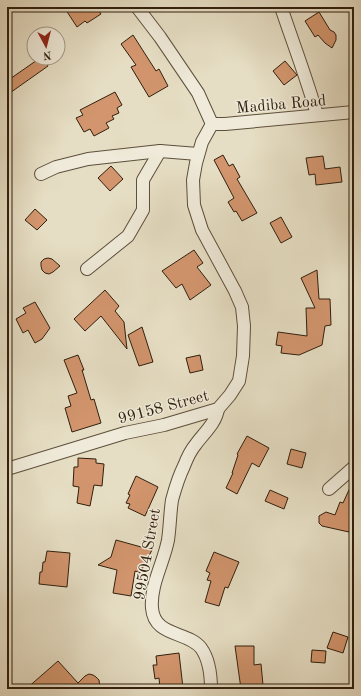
<svg xmlns="http://www.w3.org/2000/svg" width="361" height="696" viewBox="0 0 361 696" font-family="'Old Standard TT',serif">
	<style>
		.building { fill: #d2956d; stroke: #301f0e }
		.lines { fill: none; stroke-linecap: round; stroke-linejoin: round }
		.minor-casing { stroke: #5e4f3c; stroke-width: 14 }
		.minor { stroke: #efead9; stroke-width: 12 }
		.labels { text-anchor: middle; stroke-width: 3; stroke-linejoin: round; paint-order: stroke }
		.street-label { font-size: 16px; fill: #301f0e; stroke: #efead9 }
	</style>
	<rect width="100%" height="100%" fill="#e6dec4"/>
	<filter id="stains"><feTurbulence type="fractalNoise" baseFrequency=".005" numOctaves="4"/><feColorMatrix values="0 0 0 0 .2 0 0 0 0 .09 0 0 0 0 .02 0 0 0 .5 -.17"/></filter>
	<radialGradient id="worn" r=".72"><stop offset=".6" stop-color="#630" stop-opacity="0"/><stop offset="1" stop-color="#630" stop-opacity=".3"/></radialGradient>
	<!-- building -->
	<g class="building">
		<polygon points="64,7 96,7 101,14 87,23 85,21 77,27"/>
		<polygon points="319,12 330,30 334,32 336,35 336,40 332,48 325,43 318,35 315,37 305,21"/>
		<polygon points="133,35 156,71 159,69 168,86 149,97 131,67 136,65 121,44"/>
		<polygon points="40,58 43,58 48,66 7,95 7,81"/>
		<polygon points="285,61 297,75 284,85 273,71"/>
		<polygon points="115,92 122,105 117,108 119,113 112,116 114,119 106,123 109,128 94,136 90,129 84,132 76,118 83,115 80,110"/>
		<polygon points="223,155 229,166 233,164 240,177 237,179 257,213 242,221 236,211 234,212 228,202 234,198 214,160"/>
		<polygon points="323,156 325,169 340,167 342,182 316,185 315,174 309,175 306,158"/>
		<polygon points="111,166 123,179 110,191 98,178"/>
		<polygon points="35,209 47,220 37,230 25,220"/>
		<polygon points="281,217 292,237 281,243 270,223"/>
		<polygon points="194,250 203,263 197,267 211,285 190,300 182,284 176,288 162,271"/>
		<polygon points="48,258 52,259 60,266 53,272 49,274 45,273 42,270 41,266 41,262 44,259"/>
		<polygon points="317,270 319,299 330,299 331,325 325,326 322,345 299,355 281,353 282,346 276,345 278,332 307,336 306,308 315,308 301,278"/>
		<polygon points="105,290 119,306 115,311 124,322 127,349 101,316 85,331 74,319"/>
		<polygon points="35,302 50,328 42,339 35,343 28,330 23,333 16,319 26,313 23,308"/>
		<polygon points="142,327 153,362 139,366 128,335"/>
		<polygon points="78,355 84,370 82,370 91,400 94,399 101,423 72,432 65,408 71,406 68,396 77,393 64,360"/>
		<polygon points="200,355 203,370 190,373 186,358"/>
		<polygon points="247,436 269,448 259,467 252,463 237,494 226,488 233,473 232,473 238,455 237,454"/>
		<polygon points="291,449 306,453 302,468 287,464"/>
		<polygon points="78,458 96,459 96,463 104,464 102,486 94,485 90,506 77,503 79,487 73,486 74,467 78,467"/>
		<polygon points="136,476 158,487 145,516 128,508 130,504 126,503 130,495 128,494"/>
		<polygon points="354,479 354,519 349,532 322,526 319,523 319,516 326,512 335,515 340,502 343,503"/>
		<polygon points="270,490 288,498 284,509 265,501"/>
		<polygon points="116,540 152,550 140,573 135,571 131,596 113,593 117,570 98,565 111,557"/>
		<polygon points="47,551 70,553 67,587 39,584 40,572 42,572 43,562 45,562"/>
		<polygon points="214,552 239,562 228,588 225,587 219,606 205,602 211,581 207,580 210,573 206,571"/>
		<polygon points="333,632 348,637 343,653 327,648"/>
		<polygon points="235,646 254,646 254,665 261,664 263,685 261,686 262,689 241,689"/>
		<polygon points="312,650 326,651 325,663 311,662"/>
		<polygon points="179,653 183,688 160,689 159,678 155,679 153,665 157,665 156,656"/>
		<polygon points="58,661 78,683 85,676 89,674 93,675 96,677 99,680 100,689 26,689"/>
	</g>
	<g class="lines">
		<!-- minor casing -->
		<g class="minor-casing">
			<g id="minor">
				<polyline points="137,7 160,37 198,93 212,124"/>
				<path d="M281,7C293,43 307,79 317,115"/>
				<polyline points="212,124 225,124 354,112"/>
				<polyline points="41,174 56,167 88,159 160,151 198,154"/>
				<polyline points="87,269 128,236 143,210 143,180 160,151"/>
				<polyline points="7,469 125,433 164,425 218,409 230,395 239,381 243,356 244,326 242,307 235,291 202,230 194,205 193,180 196,163 202,142 212,124"/>
				<polyline points="329,489 354,467"/>
				<path d="M211,689C211,676 209,659 201,648C188,631 154,637 152,608C150,585 164,562 168,540C170,527 170,513 172,500C175,489 179,476 184,466C187,458 191,450 196,444C204,433 216,423 218,409"/>
			</g>
		</g>
		<!-- minor -->
		<use href="#minor" class="minor"/>
	</g>
	<g class="labels">
		<!-- street labels -->
		<g class="street-label">
			<text transform="translate(281 103) rotate(-5)" y="6">Madiba Road</text>
			<text transform="translate(163 406) rotate(-15)" y="6">99158 Street</text>
			<text transform="translate(146 554) rotate(-80)" y="6">99504 Street</text>
		</g>
	</g>
	<!-- margin -->
	<rect width="361" height="696" fill="none" stroke="#e6dec4" stroke-width="24"/>
	<rect x="8" y="8" width="345" height="680" fill="none" stroke="#301f0e" stroke-width="2"/>
	<rect x="12" y="12" width="337" height="672" fill="none" stroke="#301f0e"/>
	<!-- north arrow -->
	<g transform="translate(46 46) rotate(173)"><circle r="19" fill="#efead9" stroke="#a39988"/>
	<path d="M0-3L7 15L0 10L-7 15Z" fill="#8f2418"/>
	<text y="-6" font-size="11" font-weight="bold" text-anchor="middle" fill="#301f0e">N</text>
	</g>
	<rect width="100%" height="100%" filter="url(#stains)"/>
	<rect width="100%" height="100%" fill="url(#worn)"/>
</svg>
